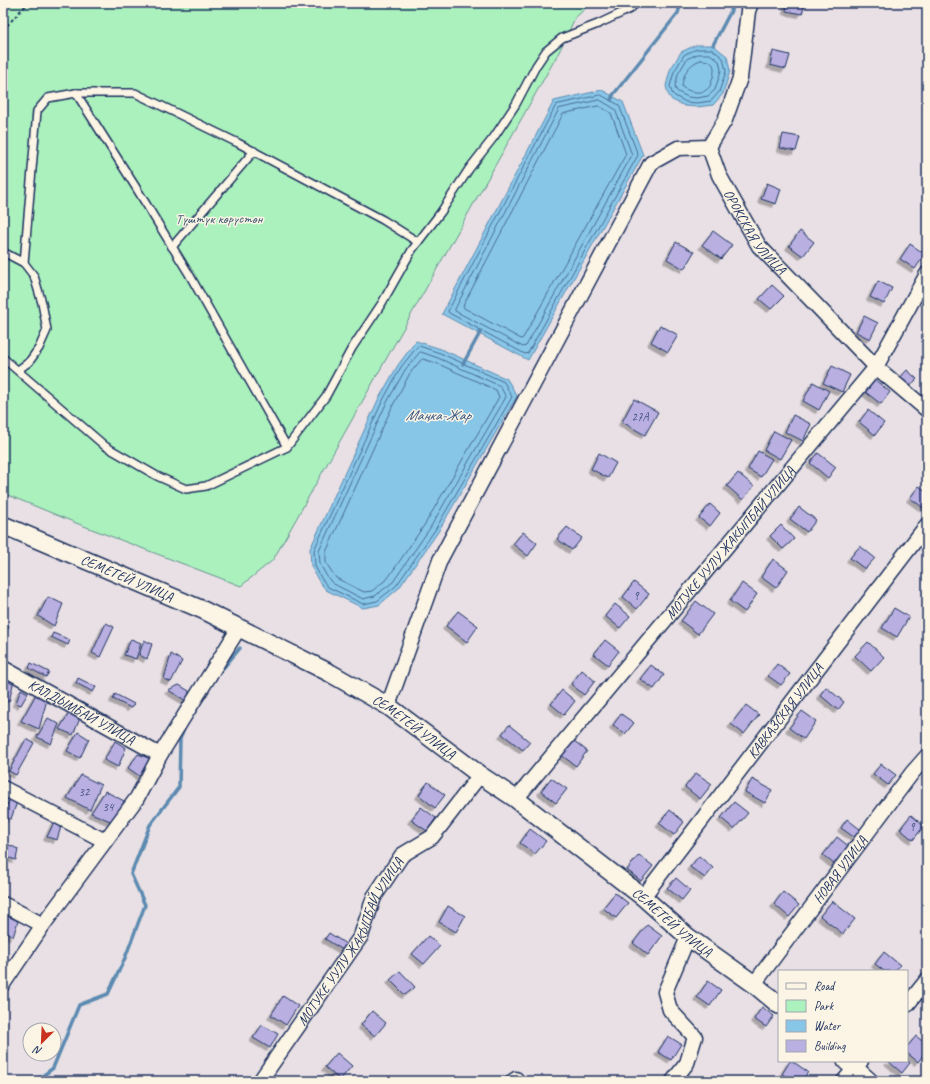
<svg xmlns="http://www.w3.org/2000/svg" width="930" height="1084" viewBox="0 0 930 1084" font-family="Caveat,sans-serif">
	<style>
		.green { fill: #abf1bd; stroke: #63908e }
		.water { fill: #88c6e8; stroke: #5c8ab1 }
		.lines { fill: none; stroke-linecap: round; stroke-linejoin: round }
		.shore { stroke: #476b95; stroke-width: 1 }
		.stream { stroke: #5c8ab1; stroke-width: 3.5 }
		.building { fill: #b9b0e1; stroke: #1b2f5e; filter: url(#shadow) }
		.service-casing { stroke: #1b2f5e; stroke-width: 10 }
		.minor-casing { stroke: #1b2f5e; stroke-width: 17 }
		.tertiary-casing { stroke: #1b2f5e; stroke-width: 20 }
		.path { stroke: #1b2f5e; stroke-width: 2; stroke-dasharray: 3 3; stroke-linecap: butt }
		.service { stroke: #fcf5e5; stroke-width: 7 }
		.minor { stroke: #fcf5e5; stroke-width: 14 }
		.tertiary { stroke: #fcf5e5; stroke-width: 17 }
		.labels { text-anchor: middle; stroke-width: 3; stroke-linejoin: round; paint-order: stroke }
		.number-label { font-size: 12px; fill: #424f7f }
		.park-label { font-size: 14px; fill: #385671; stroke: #fcf5e5 }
		.street-label { font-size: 14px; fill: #1b2f5e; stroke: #fcf5e5 }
		.water-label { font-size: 15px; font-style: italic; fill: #365580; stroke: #fcf5e5 }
	</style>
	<defs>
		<filter id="shadow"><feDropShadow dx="-3.5" dy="3.5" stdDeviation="0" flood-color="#0004"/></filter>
	</defs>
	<rect width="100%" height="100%" fill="#e8e0e4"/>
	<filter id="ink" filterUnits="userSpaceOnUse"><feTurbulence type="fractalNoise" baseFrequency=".025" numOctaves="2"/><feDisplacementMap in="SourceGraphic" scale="8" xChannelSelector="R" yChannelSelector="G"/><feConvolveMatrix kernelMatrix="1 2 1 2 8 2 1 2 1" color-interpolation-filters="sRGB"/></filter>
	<g filter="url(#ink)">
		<!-- green -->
		<polygon class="green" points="3,3 591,3 575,18 559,52 273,560 241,586 76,523 3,493"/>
		<!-- water -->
		<g class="water">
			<polygon points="696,45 713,45 727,56 730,71 723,94 713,105 697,107 685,106 672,100 668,94 666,86 670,70 681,52"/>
			<polygon points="602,90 623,102 643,155 528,360 442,314 554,101"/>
			<polygon points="416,341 441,349 507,379 517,396 438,532 399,588 379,605 363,608 326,590 318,580 311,566 310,549 378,400 398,365"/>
		</g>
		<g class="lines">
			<!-- shore -->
			<g class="shore">
				<polygon points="697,49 712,49 723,58 726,71 719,92 711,101 697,103 686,102 675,96 672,93 670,86 674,72 684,55"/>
				<polygon points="698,54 710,54 719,61 721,70 715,90 708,96 697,98 688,97 678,92 676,90 675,86 678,74 687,59"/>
				<path d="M700,60C713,60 716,65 713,77C712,80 711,84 710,86C704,96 689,92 682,87C683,74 688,65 700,60Z"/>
				<polygon points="601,95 619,105 638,155 528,353 525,354 449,313 448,311 556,105"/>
				<polygon points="600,100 615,109 632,155 526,346 523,347 455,311 455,309 559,109"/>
				<polygon points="599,106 611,113 626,154 523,338 521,339 464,308 463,306 563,114"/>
				<polygon points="419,346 440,353 504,382 512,397 435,530 396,586 377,601 363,604 328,587 321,578 315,566 314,550 382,402 401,367 417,347"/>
				<polygon points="421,352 438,358 500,386 506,397 430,528 393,582 375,596 363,599 332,583 326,575 320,564 319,551 386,404 405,370 419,353"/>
				<polygon points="423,359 436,363 496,390 499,397 425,524 388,578 372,591 364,592 336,578 326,563 326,552 392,407 410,373 421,360"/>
			</g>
			<!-- stream -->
			<g class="stream">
				<polyline points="713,45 735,3"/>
				<polyline points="611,100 613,95 678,13 681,3"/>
				<polyline points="463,364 481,331"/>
				<polyline points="218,674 240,648"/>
				<polyline points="36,1081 53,1068 79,1005 108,994 125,958 145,905 131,874 150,825 179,787 180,739 185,727"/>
			</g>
		</g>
		<!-- building -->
		<g class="building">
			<polygon points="787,3 805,3 802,14 786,11"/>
			<polygon points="773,51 790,55 786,69 770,65"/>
			<polygon points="783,134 800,137 796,151 780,148"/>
			<polygon points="767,183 781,189 776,204 761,199"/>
			<polygon points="713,231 732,245 721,259 702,245"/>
			<polygon points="800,231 814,242 803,256 789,246"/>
			<polygon points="676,242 694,252 684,269 667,259"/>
			<polygon points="910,244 925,254 915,269 900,259"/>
			<polygon points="878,281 892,288 884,304 870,297"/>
			<polygon points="772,285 784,296 771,309 759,299"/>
			<polygon points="864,316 878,323 870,339 856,332"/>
			<polygon points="660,325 678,335 668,352 651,342"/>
			<polygon points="832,366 850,375 842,392 823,383"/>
			<polygon points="907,370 917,379 907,389 898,380"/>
			<polygon points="874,379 890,392 881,404 864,391"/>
			<polygon points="813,382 829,391 819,410 803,401"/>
			<polygon points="634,399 658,412 645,435 622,422"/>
			<polygon points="868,410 884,423 875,435 859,422"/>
			<polygon points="793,415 811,424 803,441 785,432"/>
			<polygon points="774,431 791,440 780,459 764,450"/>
			<polygon points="758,451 772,459 761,477 748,469"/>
			<polygon points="599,453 616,463 608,478 591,469"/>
			<polygon points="818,453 836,467 828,478 810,463"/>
			<polygon points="738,473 754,486 743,500 727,486"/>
			<polygon points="919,486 927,492 927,507 925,509 910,498"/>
			<polygon points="710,504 720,513 710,526 699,518"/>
			<polygon points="799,507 816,520 807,532 790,519"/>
			<polygon points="781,525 794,539 783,549 770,536"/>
			<polygon points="567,527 582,538 572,550 557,539"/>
			<polygon points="523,532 537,543 528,556 513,544"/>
			<polygon points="860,546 875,558 865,569 850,558"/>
			<polygon points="773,559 788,570 776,588 761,577"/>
			<polygon points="634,582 649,594 637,609 623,597"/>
			<polygon points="742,583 757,594 745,612 730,601"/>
			<polygon points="48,597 63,604 54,626 38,616"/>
			<polygon points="696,601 713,614 698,634 681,621"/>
			<polygon points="615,604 630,616 620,628 605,616"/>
			<polygon points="894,608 909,617 897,637 882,628"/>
			<polygon points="458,611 478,626 467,642 446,626"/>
			<polygon points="3,622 9,626 3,639"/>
			<polygon points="106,623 114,627 100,657 92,653"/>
			<polygon points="53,633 70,640 68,645 51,637"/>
			<polygon points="131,639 141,643 136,659 124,655"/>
			<polygon points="144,640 152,644 147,659 139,655"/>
			<polygon points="605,640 619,651 608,665 594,654"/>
			<polygon points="868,642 884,657 871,671 855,656"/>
			<polygon points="171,654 182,661 171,682 164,679"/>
			<polygon points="31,663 49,672 46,677 29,668"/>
			<polygon points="777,664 790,674 781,685 768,676"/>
			<polygon points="651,665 664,675 654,689 640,679"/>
			<polygon points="582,670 595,681 584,695 571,684"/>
			<polygon points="78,678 96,687 93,692 76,683"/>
			<polygon points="3,679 13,684 9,702 3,699"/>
			<polygon points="179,685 189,691 188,702 168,690"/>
			<polygon points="826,687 844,702 838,710 820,695"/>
			<polygon points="21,689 28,693 21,705 16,703"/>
			<polygon points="39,689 48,696 39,729 21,721"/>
			<polygon points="562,690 575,701 564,715 551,704"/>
			<polygon points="115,694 134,704 131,708 113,699"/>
			<polygon points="746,705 759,715 744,734 731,724"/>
			<polygon points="71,710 81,716 73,735 59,729"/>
			<polygon points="802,711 816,721 804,739 789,728"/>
			<polygon points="621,714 634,723 625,734 613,725"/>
			<polygon points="48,718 59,724 51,744 37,737"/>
			<polygon points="509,725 530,742 523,750 502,734"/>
			<polygon points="78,732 89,739 80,758 67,751"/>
			<polygon points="26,739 34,743 16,775 9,771"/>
			<polygon points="573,740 587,751 576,766 561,755"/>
			<polygon points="115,741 126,748 118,767 104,760"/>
			<polygon points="138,754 151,759 145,780 128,768"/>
			<polygon points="881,764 896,775 888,785 873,774"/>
			<polygon points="696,773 712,784 700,799 685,787"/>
			<polygon points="81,775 101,785 90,810 67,798"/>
			<polygon points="551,778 567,789 556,803 541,791"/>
			<polygon points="752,779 772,790 765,803 745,792"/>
			<polygon points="428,782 445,795 435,808 419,795"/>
			<polygon points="105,791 124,801 115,823 91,813"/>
			<polygon points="10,799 17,802 11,819 3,817 3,814"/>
			<polygon points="734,802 748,813 734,829 721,818"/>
			<polygon points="421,807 436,818 427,831 411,820"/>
			<polygon points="670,810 684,822 674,835 659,823"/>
			<polygon points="911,815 924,826 913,840 900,829"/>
			<polygon points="847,819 861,830 855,838 841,828"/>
			<polygon points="55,820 62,823 57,840 47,837"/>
			<polygon points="530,829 546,841 535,854 520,843"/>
			<polygon points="837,837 851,848 836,866 823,855"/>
			<polygon points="5,843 18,849 16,860 3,856 3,846"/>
			<polygon points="639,855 653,866 641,881 627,870"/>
			<polygon points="699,856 713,868 705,878 690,867"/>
			<polygon points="676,878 690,890 682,900 667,888"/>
			<polygon points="783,892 799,905 789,917 774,904"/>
			<polygon points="615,893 628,903 616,918 603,908"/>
			<polygon points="832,901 855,919 843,934 820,916"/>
			<polygon points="448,906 465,916 456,932 439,922"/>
			<polygon points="5,915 18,921 13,937 3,929 3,920"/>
			<polygon points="647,925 662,936 648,955 633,943"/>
			<polygon points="329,933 346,944 343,950 325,939"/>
			<polygon points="428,936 440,946 424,964 412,954"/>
			<polygon points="884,952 900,965 895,971 884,971 875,964"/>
			<polygon points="400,971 415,987 405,995 390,980"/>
			<polygon points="708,981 721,990 710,1006 697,997"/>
			<polygon points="283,996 298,1006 286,1025 271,1015"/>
			<polygon points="762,1007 774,1016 766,1027 754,1019"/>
			<polygon points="372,1011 386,1023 375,1036 361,1025"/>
			<polygon points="262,1025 278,1034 270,1048 253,1038"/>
			<polygon points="668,1036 681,1044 671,1060 658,1052"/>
			<polygon points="916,1036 927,1045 927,1050 918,1062 907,1053 907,1047"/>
			<polygon points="337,1053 352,1066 340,1080 325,1067"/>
			<polygon points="907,1060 910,1063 902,1073 888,1061 907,1061"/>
			<polygon points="790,1061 792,1061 808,1072 802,1081 793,1081 782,1074"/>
		</g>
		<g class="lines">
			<!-- service casing -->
			<g class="service-casing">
				<g id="service">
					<polyline points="76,93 135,186 189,274 287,447"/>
					<polyline points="172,247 254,151"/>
					<polyline points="3,252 24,263 34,276 42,303 47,330 39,348 29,362 18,370"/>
					<polyline points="24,263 37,111 48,98 76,93 135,93 238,143 383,220 418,242"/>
					<polyline points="3,358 105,446 157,476 186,489 206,486 287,447 326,396 352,348 382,303 412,250 441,212 469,169 494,137 516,104 536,66 546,51 562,38 598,24 630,9 636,3"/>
				</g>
			</g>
			<!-- minor casing -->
			<g class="minor-casing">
				<g id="minor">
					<path id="s1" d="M751,3L748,11L740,78L725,120L709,147L719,175L759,246L876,367L927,410"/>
					<path id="s2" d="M3,668L160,755"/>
					<polyline points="388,706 440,560 651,163 678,148 709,147"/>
					<polyline points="3,788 105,841"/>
					<path id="s3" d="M516,799L876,367L927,274"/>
					<path id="s4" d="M643,897L927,525"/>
					<polyline points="3,904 43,925"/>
					<polyline points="3,984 43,925 137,798 160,755 239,628"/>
					<path id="s5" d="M754,984L912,773L927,756"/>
					<polyline points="907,1005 927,980"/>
					<path id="s6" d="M260,1081L361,936L374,897L402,855L432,837L480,775"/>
					<polyline points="513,1081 516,1079"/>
					<polyline points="673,1081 687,1063 695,1037 670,1010 665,992 688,937"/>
					<polyline points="844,1081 861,1061"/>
				</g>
			</g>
			<!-- tertiary casing -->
			<g class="tertiary-casing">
				<g id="tertiary">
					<path id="s7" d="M3,525L203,610L330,673L388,706L480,775L516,799L643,897L688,937L754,984L779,1005"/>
					<polyline points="846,1061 869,1081"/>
				</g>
			</g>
			<!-- path -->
			<polyline class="path" points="3,30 23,8 30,3"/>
			<!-- service -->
			<use href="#service" class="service"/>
			<!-- minor -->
			<use href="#minor" class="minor"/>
			<!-- tertiary -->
			<use href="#tertiary" class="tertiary"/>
		</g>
	</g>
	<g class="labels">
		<!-- number labels -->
		<g class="number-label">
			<text x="640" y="421">27А</text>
			<text x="636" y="600">9</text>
			<text x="84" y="796">32</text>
			<text x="108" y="811">34</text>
			<text x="912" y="831">9</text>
		</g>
		<!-- park labels -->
		<g class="park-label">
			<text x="219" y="223">Түштүк көрүстөн</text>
		</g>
		<!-- street labels -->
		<g class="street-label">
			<text dy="5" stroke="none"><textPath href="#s1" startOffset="249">ОРОКСКАЯ УЛИЦА</textPath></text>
			<text dy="5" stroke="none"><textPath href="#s3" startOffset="334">МОТУКЕ УУЛУ ЖАКЫПБАЙ УЛИЦА</textPath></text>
			<text dy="5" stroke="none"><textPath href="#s7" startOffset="135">СЕМЕТЕЙ УЛИЦА</textPath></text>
			<text dy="5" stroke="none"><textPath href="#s4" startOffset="234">КАВКАЗСКАЯ УЛИЦА</textPath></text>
			<text dy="5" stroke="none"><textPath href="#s2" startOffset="90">КАЛДЫМБАЙ УЛИЦА</textPath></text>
			<text dy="5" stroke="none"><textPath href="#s7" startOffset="459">СЕМЕТЕЙ УЛИЦА</textPath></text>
			<text dy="5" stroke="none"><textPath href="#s5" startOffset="143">НОВАЯ УЛИЦА</textPath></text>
			<text dy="5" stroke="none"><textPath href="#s7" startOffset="783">СЕМЕТЕЙ УЛИЦА</textPath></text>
			<text dy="5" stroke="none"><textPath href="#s6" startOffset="167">МОТУКЕ УУЛУ ЖАКЫПБАЙ УЛИЦА</textPath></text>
		</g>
		<!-- water labels -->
		<g class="water-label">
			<text x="438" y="420">Маңка-Жар</text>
		</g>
	</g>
	<!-- margin -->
	<rect width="930" height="1084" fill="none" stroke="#fcf5e5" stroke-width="16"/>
	<rect x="8" y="8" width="914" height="1068" fill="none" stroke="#1b2f5e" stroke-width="1.5" filter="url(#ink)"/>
	<!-- legend -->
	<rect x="778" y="970" width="130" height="92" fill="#fcf5e5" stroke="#a2a6af"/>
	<rect x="786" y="983" width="20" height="6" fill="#fcf5e5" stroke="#a2a6af"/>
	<text x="814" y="990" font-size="12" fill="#1b2f5e">Road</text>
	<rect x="786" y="1000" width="20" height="12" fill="#abf1bd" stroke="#a2a6af"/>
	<text x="814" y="1010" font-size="12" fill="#1b2f5e">Park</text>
	<rect x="786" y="1020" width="20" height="12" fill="#88c6e8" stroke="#a2a6af"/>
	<text x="814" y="1030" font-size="12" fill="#1b2f5e">Water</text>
	<rect x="786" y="1040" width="20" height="12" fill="#b9b0e1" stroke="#a2a6af"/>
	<text x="814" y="1050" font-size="12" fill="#1b2f5e">Building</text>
	<!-- north arrow -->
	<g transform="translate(42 1042) rotate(204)"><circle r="19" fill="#fcf5e5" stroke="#a2a6af"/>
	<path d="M0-3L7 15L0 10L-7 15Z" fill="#c8321e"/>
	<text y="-6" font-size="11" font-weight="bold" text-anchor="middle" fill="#1b2f5e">N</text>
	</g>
</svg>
